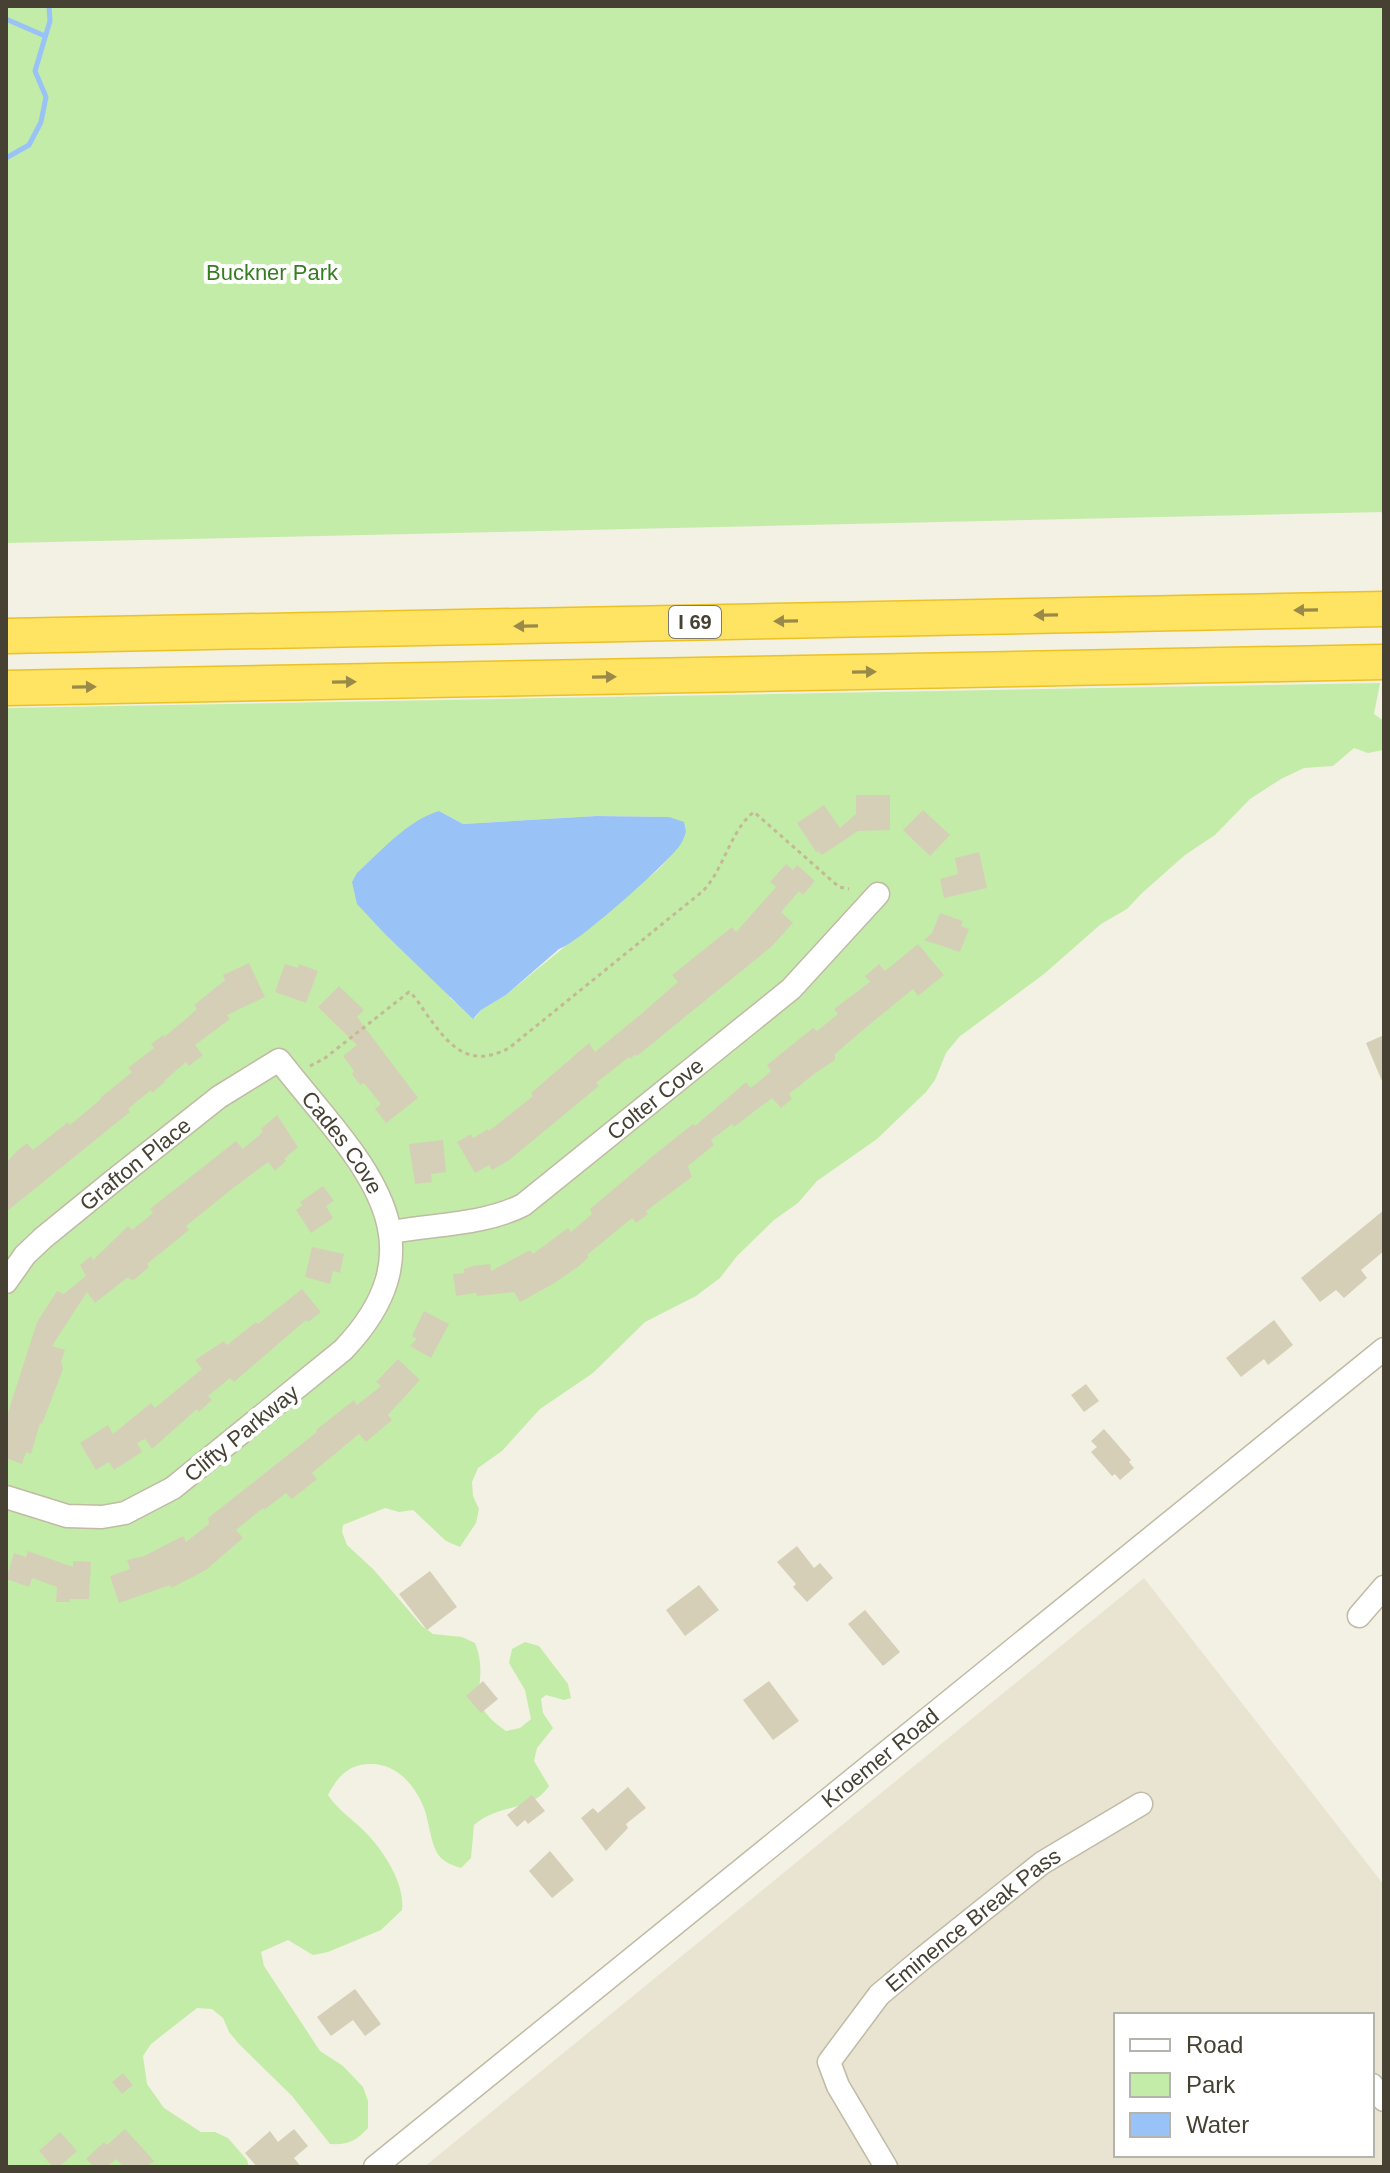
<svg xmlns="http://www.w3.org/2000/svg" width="1390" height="2173" viewBox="0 0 1390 2173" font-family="Helvetica,sans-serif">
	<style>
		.residential { fill: #e8e4d1; fill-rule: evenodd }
		.green { fill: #c3eca8; fill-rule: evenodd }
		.water { fill: #99c2f7 }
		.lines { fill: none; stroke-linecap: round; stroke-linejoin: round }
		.stream { stroke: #99c2f7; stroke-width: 5 }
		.building { fill: #d6cfb8 }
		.minor-casing { stroke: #c0bba5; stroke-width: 25 }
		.highway-casing { stroke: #ecc125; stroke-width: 37 }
		.path { stroke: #c3ba95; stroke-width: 3; stroke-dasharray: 4 4; stroke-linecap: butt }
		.minor { stroke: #fff; stroke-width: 22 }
		.highway { stroke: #ffe363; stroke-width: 34 }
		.oneway { fill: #998a49 }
		.labels { text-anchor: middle; stroke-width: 8; stroke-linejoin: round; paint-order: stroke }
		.shield { fill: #fff; stroke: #7e7a70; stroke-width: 2 }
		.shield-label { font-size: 20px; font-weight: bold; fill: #464133 }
		.park-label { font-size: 22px; fill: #367d21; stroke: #fff }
		.street-label { font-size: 22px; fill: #464133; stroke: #fff }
	</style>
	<rect width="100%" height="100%" fill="#f3f1e3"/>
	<!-- residential -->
	<path class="residential" d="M1144,1578L1384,1885V2167H424ZM1116,2015H1372V2155H1116Z"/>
	<!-- green -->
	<g class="green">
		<polygon points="6,6 1384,6 1384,512 6,543"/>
		<path d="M1380,683L1374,714L1384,721L1383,750L1368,753L1354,748L1333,766L1304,768L1281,779L1250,799L1215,835L1185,855L1141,894L1127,909L1101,924L1044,974L959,1037L946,1053L935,1080L926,1092L877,1139L817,1181L798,1203L774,1220L737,1256L720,1278L696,1296L645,1322L593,1373L540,1409L502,1451L478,1468L472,1482L473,1496L479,1509L476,1523L460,1547L446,1541L413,1510L399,1512L385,1508L343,1525L342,1532L347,1545L374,1570L422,1626L433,1634L462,1637L475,1643C492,1686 459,1699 506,1731L520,1728L531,1719L525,1690L509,1663L512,1649L525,1642L539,1646L568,1684L571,1698L564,1700L546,1695L541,1699L543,1713L553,1728L537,1748L534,1761L549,1786C531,1813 501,1802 474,1825L471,1858L461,1868C451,1865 441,1861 436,1851C430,1838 429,1822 424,1808C415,1785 396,1763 370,1764C349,1764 337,1777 328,1795C339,1812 356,1821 369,1836C386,1855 405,1885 402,1910L381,1930L328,1952L313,1955L288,1940L261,1952L264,1966L320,2051L343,2066L363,2087L368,2101V2128C356,2141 348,2145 330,2144L292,2096L239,2044L229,2032L223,2018L212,2009L197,2008L151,2044L143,2056L147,2084L164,2108L201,2132H215L228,2138L247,2160L249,2167H6V708ZM439,811L463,824L597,816L669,817L686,832L677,849L658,870L506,995L481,1010L475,1018L450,998Z"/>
	</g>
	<!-- water -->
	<path class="water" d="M439,811L463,824L597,816L669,817L684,822L686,832C684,838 682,843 678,848C664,866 577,944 559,949L506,995L481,1010L473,1019L386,935L357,904L352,882L357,873C380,852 408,820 439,811Z"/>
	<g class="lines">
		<!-- stream -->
		<g class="stream">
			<polyline points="6,19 45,36"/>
			<polyline points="6,158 29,145 41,122 46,97 35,71 50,21 49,6"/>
		</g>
	</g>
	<!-- building -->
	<g class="building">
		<polygon points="856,795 890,795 890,830 858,831 822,855 818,851 816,852 797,823 824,805 840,828 856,814"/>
		<polygon points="923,810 950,835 930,856 903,830"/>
		<polygon points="979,852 987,888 944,898 940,879 958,874 955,858"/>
		<polygon points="786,864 793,870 797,865 815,881 803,895 799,891 781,912 793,923 771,947 637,1056 636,1054 630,1059 629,1057 596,1083 599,1086 508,1161 492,1170 489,1165 475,1173 457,1142 471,1134 473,1138 488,1129 489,1131 533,1096 531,1093 589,1043 595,1052 641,1014 678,982 672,975 732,927 736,932 776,887 770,882"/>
		<polygon points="940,913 963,921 961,926 969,929 960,952 924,940 932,933"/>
		<polygon points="918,944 944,975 918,996 913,989 869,1025 835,1054 835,1060 814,1074 789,1094 792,1099 781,1108 772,1098 734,1127 732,1124 711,1140 714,1145 688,1166 692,1177 646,1211 648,1214 636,1223 632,1218 587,1255 589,1257 579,1266 553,1284 520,1302 514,1292 477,1296 476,1293 456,1296 453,1274 464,1273 464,1269 473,1266 490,1264 491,1271 530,1250 533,1254 568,1228 571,1232 592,1214 590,1209 654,1155 693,1124 695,1126 746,1082 751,1088 771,1071 767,1065 813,1028 817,1031 838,1014 834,1009 870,982 865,976 879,964 885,971"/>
		<polygon points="249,963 265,997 227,1015 230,1019 195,1045 203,1055 189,1066 186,1062 164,1081 165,1082 152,1093 151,1090 128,1109 130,1112 6,1212 6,1163 17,1151 27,1143 33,1150 68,1122 70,1125 101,1099 100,1098 132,1072 128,1068 154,1048 151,1044 163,1035 164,1037 187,1018 197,1009 194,1005 225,980 223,975"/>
		<polygon points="285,964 298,968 299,964 318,971 306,1003 275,992"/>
		<polygon points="339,986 364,1010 357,1017 418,1098 386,1123 375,1109 381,1104 364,1083 360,1085 352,1074 354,1072 352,1068 343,1056 357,1045 318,1007"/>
		<polygon points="1384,1035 1384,1086 1366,1043"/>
		<polygon points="277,1115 298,1147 284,1159 286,1161 275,1171 268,1162 232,1189 186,1226 189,1230 147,1264 149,1267 135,1279 131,1280 128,1277 95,1303 87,1292 52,1346 65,1350 61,1362 63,1369 42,1424 40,1423 31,1454 26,1452 22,1464 6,1458 6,1419 37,1322 57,1291 64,1294 86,1276 80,1265 91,1256 93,1260 128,1226 132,1230 153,1213 150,1209 236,1141 243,1149 263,1132 261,1129"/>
		<polygon points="443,1140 446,1172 431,1174 432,1182 415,1184 409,1144"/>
		<polygon points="323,1186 334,1201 326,1206 333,1218 311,1233 296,1210 303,1205 300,1202"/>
		<polygon points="1384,1210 1384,1251 1361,1270 1367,1278 1344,1298 1336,1290 1320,1302 1301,1278"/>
		<polygon points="312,1247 344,1254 340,1273 333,1271 330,1284 305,1277"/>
		<polygon points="302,1289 321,1312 308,1322 306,1320 234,1382 230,1378 208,1396 212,1400 199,1412 197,1409 152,1449 145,1439 137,1443 142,1452 114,1470 109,1462 96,1470 80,1443 108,1425 113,1434 151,1403 155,1408 202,1369 195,1360 224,1341 227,1345 256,1322 258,1324"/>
		<polygon points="424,1311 449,1324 431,1358 410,1346 417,1339 412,1336"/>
		<polygon points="1274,1320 1293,1345 1268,1365 1264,1359 1241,1377 1226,1358"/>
		<polygon points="398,1359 420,1380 388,1415 392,1420 366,1442 359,1434 312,1473 317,1479 292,1499 286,1493 264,1510 263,1508 236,1530 243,1538 206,1570 171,1588 170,1585 119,1603 110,1576 130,1569 127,1560 144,1556 183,1536 186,1542 209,1524 208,1518 317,1432 316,1430 354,1400 357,1405 381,1386 376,1382"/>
		<polygon points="1086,1384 1099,1401 1084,1412 1071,1395"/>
		<polygon points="1104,1429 1131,1460 1129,1462 1134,1468 1120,1480 1115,1474 1112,1476 1091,1452 1097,1447 1091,1441"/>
		<polygon points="797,1546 814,1568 820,1563 833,1578 807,1602 793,1587 796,1584 777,1562"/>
		<polygon points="28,1551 73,1567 73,1561 91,1562 89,1599 70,1599 70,1602 56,1602 57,1587 32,1578 29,1587 6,1579 14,1553 26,1557"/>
		<polygon points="430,1571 457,1607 427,1630 399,1594"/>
		<polygon points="699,1585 719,1610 685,1636 666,1610"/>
		<polygon points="865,1610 900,1652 883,1666 848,1624"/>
		<polygon points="483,1681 498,1699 481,1713 466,1696"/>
		<polygon points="769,1681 799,1721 773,1740 743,1700"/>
		<polygon points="628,1787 646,1808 626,1824 628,1828 606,1851 581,1818 593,1808 598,1813"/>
		<polygon points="532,1795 545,1811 528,1824 525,1820 517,1827 507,1815"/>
		<polygon points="550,1851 574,1880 552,1898 529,1871"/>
		<polygon points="355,1989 381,2024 365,2036 353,2020 331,2036 317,2017"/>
		<polygon points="123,2073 133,2085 122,2094 112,2082"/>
		<polygon points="125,2129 154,2161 147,2167 124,2167 116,2159 107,2167 94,2167 86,2159 104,2142 107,2145"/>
		<polygon points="294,2129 308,2146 294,2158 301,2167 257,2167 245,2153 270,2131 278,2142"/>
		<polygon points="60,2132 77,2151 59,2167 53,2167 39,2151"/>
	</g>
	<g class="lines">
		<!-- minor casing -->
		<g class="minor-casing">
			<g id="minor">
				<path id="s1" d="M392,1232C435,1224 483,1225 523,1205L791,989L878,894"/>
				<path id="s2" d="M6,1282L25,1255L43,1238L113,1181L219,1097L279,1060C352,1154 452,1236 343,1350L173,1488L125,1513L102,1517L67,1516L6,1497"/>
				<polyline points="1359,1616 1384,1587"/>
				<polyline points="1372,2085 1384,2100"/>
				<path id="s3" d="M375,2167L1384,1349"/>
				<path id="s4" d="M886,2167L838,2086L829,2062L879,1995L923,1958L1042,1863L1141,1804"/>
			</g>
		</g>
		<!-- highway casing -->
		<g class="highway-casing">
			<g id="highway">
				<polyline points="6,636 1384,609"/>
				<polyline points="6,688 1384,662"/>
			</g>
		</g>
		<!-- path -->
		<path class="path" d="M310,1066L325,1058L409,992C416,997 420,1005 425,1012C448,1044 467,1070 509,1048L703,891C724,869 731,829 754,812L839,887L849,889"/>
		<!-- minor -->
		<use href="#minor" class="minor"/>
		<!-- highway -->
		<use href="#highway" class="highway"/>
	</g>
	<!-- one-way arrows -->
	<defs><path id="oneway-solid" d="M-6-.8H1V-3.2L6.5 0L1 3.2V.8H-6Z" transform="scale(2)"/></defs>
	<g class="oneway">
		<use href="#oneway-solid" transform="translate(1306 610) rotate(179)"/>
		<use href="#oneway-solid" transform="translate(1046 615) rotate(179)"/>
		<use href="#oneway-solid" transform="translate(786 621) rotate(179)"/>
		<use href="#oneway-solid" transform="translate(526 626) rotate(179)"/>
		<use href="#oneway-solid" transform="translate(864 672) rotate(-1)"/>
		<use href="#oneway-solid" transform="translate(604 677) rotate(-1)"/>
		<use href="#oneway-solid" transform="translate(344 682) rotate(-1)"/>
		<use href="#oneway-solid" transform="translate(84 687) rotate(-1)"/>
	</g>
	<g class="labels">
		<!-- shield labels -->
		<rect class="shield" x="669" y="606" width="52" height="32" rx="6"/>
		<g class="shield-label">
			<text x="695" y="629">I 69</text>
		</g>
		<!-- park labels -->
		<g class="park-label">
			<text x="272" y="280">Buckner Park</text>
		</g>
		<!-- street labels -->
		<g class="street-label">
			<text dy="8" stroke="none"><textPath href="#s1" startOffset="304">Colter Cove</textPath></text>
			<text dy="8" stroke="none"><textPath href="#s2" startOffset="458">Cades Cove</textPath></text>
			<text dy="8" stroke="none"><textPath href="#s2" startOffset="176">Grafton Place</textPath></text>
			<text transform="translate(241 1433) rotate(-39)" y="8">Clifty Parkway</text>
			<text dy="8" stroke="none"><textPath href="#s3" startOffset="650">Kroemer Road</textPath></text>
			<text dy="8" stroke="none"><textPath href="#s4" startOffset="324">Eminence Break Pass</textPath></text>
		</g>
	</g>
	<!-- border -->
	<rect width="1390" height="2173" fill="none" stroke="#464133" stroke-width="16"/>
	<!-- legend -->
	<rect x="1114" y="2013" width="260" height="144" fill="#ffffff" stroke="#b5b3ad" stroke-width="2"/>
	<rect x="1130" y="2039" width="40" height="12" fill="#ffffff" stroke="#b5b3ad" stroke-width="2"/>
	<text x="1186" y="2053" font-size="24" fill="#464133">Road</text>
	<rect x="1130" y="2073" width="40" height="24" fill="#c3eca8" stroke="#b5b3ad" stroke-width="2"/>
	<text x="1186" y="2093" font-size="24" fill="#464133">Park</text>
	<rect x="1130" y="2113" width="40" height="24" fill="#99c2f7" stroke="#b5b3ad" stroke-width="2"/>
	<text x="1186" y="2133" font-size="24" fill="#464133">Water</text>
</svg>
